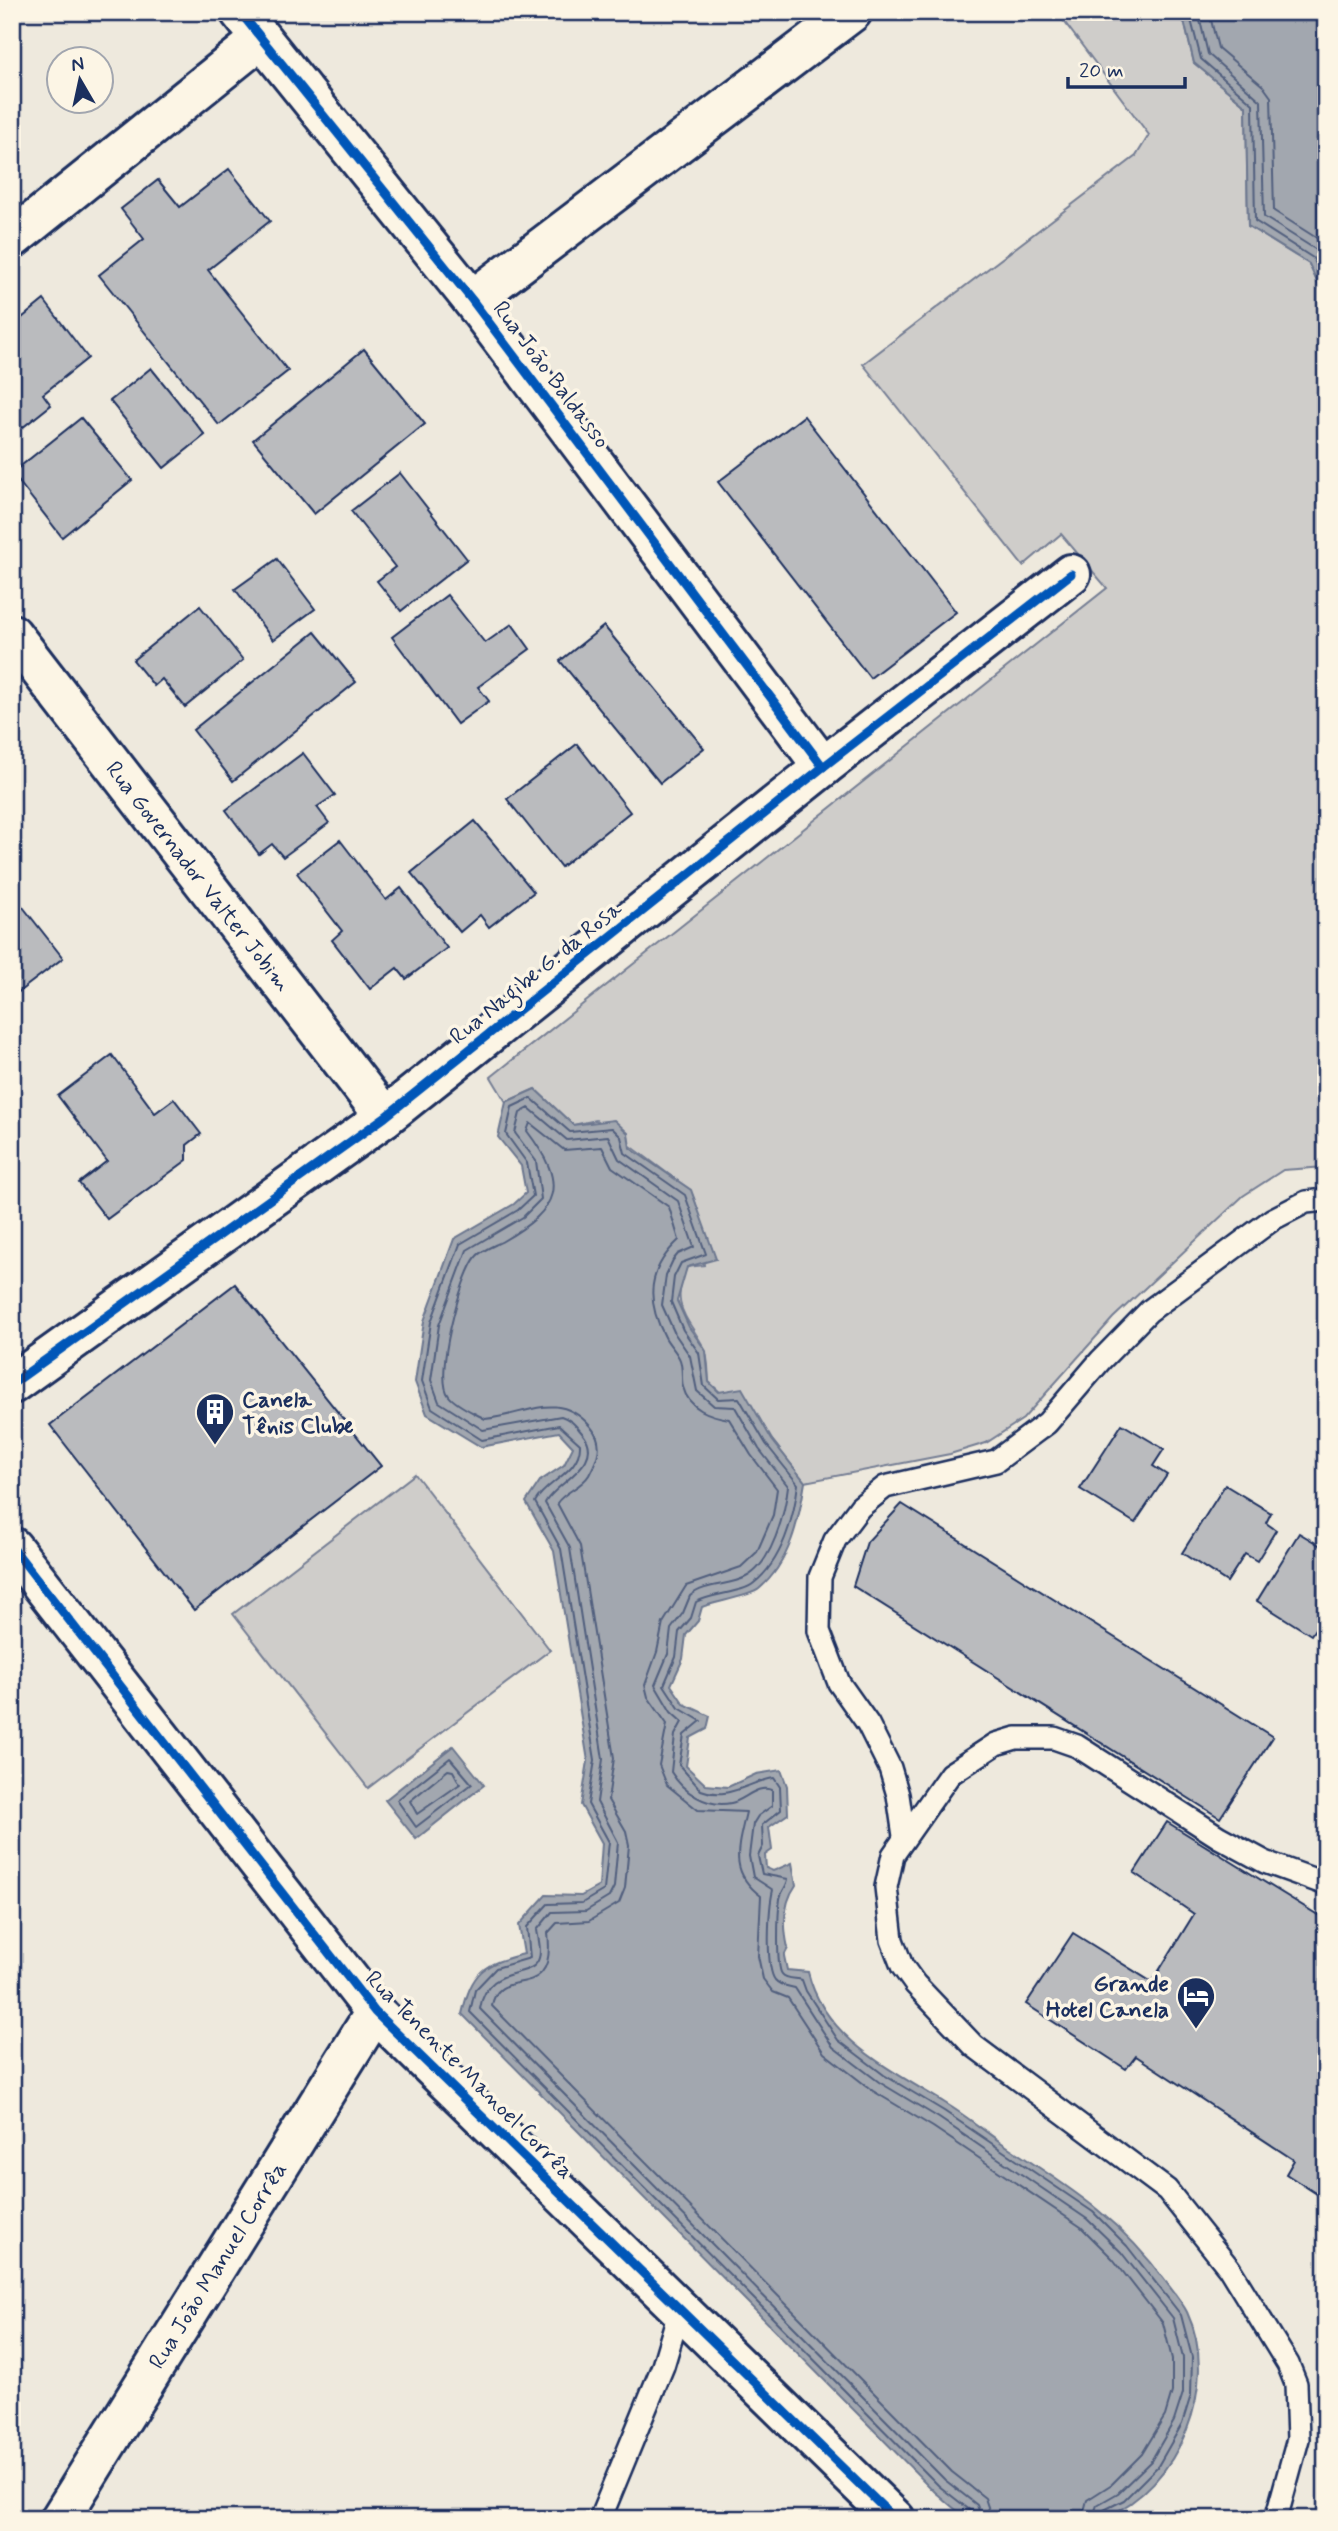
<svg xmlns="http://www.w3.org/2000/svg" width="1338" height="2531" viewBox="0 0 1338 2531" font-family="Mynerve,sans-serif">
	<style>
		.green { fill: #cfcdca; stroke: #757e94; stroke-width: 2 }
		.water { fill: #a2a7af; stroke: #6c778f; stroke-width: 2 }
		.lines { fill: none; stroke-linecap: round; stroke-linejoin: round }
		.shore { stroke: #515f7e; stroke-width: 2 }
		.building { fill: #babbbe; stroke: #1b2f5e; stroke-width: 2 }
		.lane-casing { stroke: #1b2f5e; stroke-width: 26 }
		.street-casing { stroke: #1b2f5e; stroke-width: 44 }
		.secondary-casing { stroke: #1b2f5e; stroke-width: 44 }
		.lane { stroke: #fcf5e5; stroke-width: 21 }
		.street { stroke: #fcf5e5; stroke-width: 38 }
		.secondary { stroke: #fcf5e5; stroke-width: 38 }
		.cycleway-casing { stroke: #fcf5e5; stroke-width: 13 }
		.cycleway { stroke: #0057b8; stroke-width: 9 }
		.labels { text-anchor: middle; stroke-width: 7; stroke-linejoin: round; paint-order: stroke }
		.street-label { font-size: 23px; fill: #1b2f5e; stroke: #fcf5e5 }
		.poi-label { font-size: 23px; font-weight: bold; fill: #1b2f5e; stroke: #fcf5e5; text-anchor: start }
	</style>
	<rect width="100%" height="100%" fill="#eee9dd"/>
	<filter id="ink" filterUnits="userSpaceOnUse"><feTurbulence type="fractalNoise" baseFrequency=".0143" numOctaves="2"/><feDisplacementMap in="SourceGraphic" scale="14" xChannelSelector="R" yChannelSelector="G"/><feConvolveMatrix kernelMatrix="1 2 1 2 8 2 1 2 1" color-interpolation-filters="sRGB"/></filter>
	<g filter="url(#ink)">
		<!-- green -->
		<g class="green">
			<path d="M1057,12H1182L1194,63L1246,106L1248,226L1309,264L1326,301V1167L1283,1170L1243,1196L1113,1318L1023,1419L986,1443L950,1454L805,1482L772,1440L709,1382C708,1372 709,1357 704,1348C687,1316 669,1306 687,1267L704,1265C701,1241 702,1216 692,1194C690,1188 609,1131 596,1120L573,1125L535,1089L506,1102L491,1077L1107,588L1061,534L1023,566L863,364L1136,156L1149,135Z"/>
			<polygon points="415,1474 550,1650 368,1788 233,1614"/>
		</g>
		<!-- water -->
		<g class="water">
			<polygon points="1182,12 1326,12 1326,301 1309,264 1248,226 1246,106 1194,63"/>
			<path d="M535,1089L573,1125L614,1120L628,1133L630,1148L691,1190L716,1259L687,1267L677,1301L689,1327L706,1351L709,1382L719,1392L742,1388L772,1440L805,1482C799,1520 790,1563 759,1589C751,1596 714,1602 702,1607L698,1621L686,1635L683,1659L671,1685L684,1704L710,1716L707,1729L690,1738L686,1766L706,1785L728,1787L756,1774L781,1770L787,1786L788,1814L769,1827L772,1850L765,1855L766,1868L773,1871L792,1863L796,1885C783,1903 783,1926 788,1948L784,1956L787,1970L808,1972C824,2039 892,2070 945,2103C965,2115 983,2130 1002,2143C1067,2186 1119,2217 1166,2282C1173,2291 1182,2302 1187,2312C1221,2385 1179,2487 1105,2517C1097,2520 975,2521 968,2518C956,2512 945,2500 935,2492L462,2014C472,1971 483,1964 524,1954L519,1925L546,1895L581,1896L599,1886L602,1843L581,1805L588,1761L554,1551L526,1502L540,1481L564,1465L573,1447L559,1432L481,1447L427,1414L415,1382L424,1321L454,1239L514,1204L526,1193L521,1166L498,1137L506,1102Z"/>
			<polygon points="453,1746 484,1785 416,1839 385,1800"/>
		</g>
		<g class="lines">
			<!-- shore -->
			<g class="shore">
				<polyline points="1189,12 1201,59 1253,104 1255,221 1313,258 1326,284"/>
				<polyline points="1198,12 1208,54 1261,101 1264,217 1318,251 1326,262"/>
				<polyline points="1209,12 1218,48 1263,86 1271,97 1274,211 1326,244"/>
				<polygon points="450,1758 472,1784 416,1827 397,1800"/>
				<polygon points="448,1770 453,1771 460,1784 417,1814 410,1801"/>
				<path d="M973,2519L971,2511L939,2486L470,2012L475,1990L496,1968L530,1958L527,1927L548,1904L582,1903L604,1890L609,1842L588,1804L595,1760L561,1549L535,1502C546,1481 581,1472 580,1444L559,1425L482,1440L432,1408L422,1381L431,1322L460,1244L518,1210L533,1196L527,1163L506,1134L512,1107L531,1098L570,1132L612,1128L621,1137L625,1153L685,1195L706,1254L681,1263L674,1277L671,1302L683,1330L699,1353L704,1386L718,1399L739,1398L766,1444L798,1484C794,1518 782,1561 754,1583C743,1593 712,1593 696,1602L691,1618L679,1632L676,1657L664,1685L679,1708L701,1721L684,1735L679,1765L701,1790C728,1801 748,1782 774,1778L780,1787L781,1810L762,1825L763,1846L758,1856L762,1874L788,1879C787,1887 781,1891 780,1899C778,1912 776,1967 782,1974C786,1980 797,1978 802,1980L806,1991L838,2040L884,2075L944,2111L1093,2212L1127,2246L1181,2315L1192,2357L1191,2395L1182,2424L1158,2466L1124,2500L1104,2510L1101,2519"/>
				<path d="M982,2519L977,2505L945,2480L480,2009C487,1962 533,1981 539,1958C542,1950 538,1938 537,1930L552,1912L586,1911L609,1897L614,1887L618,1842L597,1802L603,1759L570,1548L545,1503C554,1483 608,1463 582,1433C576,1426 571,1419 561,1416L483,1430L439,1402L431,1380L439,1325L467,1250L523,1217L541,1199L536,1161L515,1133L520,1113L529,1108L567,1140L608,1136L619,1159L678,1201L694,1247L678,1254L673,1260L666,1275L662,1305L675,1334L690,1356L697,1391L714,1406L735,1407L759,1449L788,1486C785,1513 772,1564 746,1577C729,1586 705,1583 690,1596L683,1613L671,1629L668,1654L655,1685L671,1712L682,1722L675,1735L671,1772C683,1792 707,1808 731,1803C745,1800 757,1784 772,1790V1806L758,1816L753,1824L749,1856L753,1877L773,1890C769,1906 765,1967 775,1980C780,1986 788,1986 795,1988L833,2047L879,2082L939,2118L1087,2219L1121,2252L1173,2318L1183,2358V2393L1174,2421L1151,2461L1118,2493L1097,2505L1092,2519"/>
				<path d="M992,2519L985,2498L952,2472L492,2006C498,1963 557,2007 548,1933L557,1923L589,1921L619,1903L625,1888L629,1845L626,1831L608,1800L614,1758L580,1546L557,1503C565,1491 581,1488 589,1475C598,1458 605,1443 590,1426C557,1389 528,1415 485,1419C475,1413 457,1406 449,1396C433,1378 461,1275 476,1257C481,1250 496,1245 503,1241C560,1208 568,1185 527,1131L530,1123L564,1150L602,1147L612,1167L669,1207L679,1240C648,1269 645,1299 665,1337C669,1345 677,1352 680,1360C683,1368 681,1379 683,1387C689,1410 711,1416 729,1419L751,1455L777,1489L773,1515L757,1552L741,1567L686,1586L663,1623L657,1652L645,1685L648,1697L667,1724L659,1765L667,1785L698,1810L746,1812C738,1848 728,1871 761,1896L758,1956L763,1979L773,1992L788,1998L824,2053L873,2091L933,2127L1081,2227L1113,2259L1163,2323L1172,2359V2392L1165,2416L1142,2454L1112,2484L1087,2500L1082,2519"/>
			</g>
		</g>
		<!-- building -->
		<g class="building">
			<polygon points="229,169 270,221 208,270 288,371 219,425 99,275 144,239 121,209 158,180 180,207"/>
			<polygon points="44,300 88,358 43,394 51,405 22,428 12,416 12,326"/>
			<polygon points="364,349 425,424 314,514 253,440"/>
			<polygon points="151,368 205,435 164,468 110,401"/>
			<polygon points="804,416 956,612 870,678 718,482"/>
			<polygon points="81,418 132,480 62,537 12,473"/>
			<polygon points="400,473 467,559 401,611 377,581 395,567 351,511"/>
			<polygon points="277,559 315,609 273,640 235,589"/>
			<polygon points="447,595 485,643 512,624 530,649 478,687 489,701 457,724 392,637"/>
			<polygon points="200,606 243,660 185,707 162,679 154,686 133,660"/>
			<polygon points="604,626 704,748 660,783 560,661"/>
			<polygon points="315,632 356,682 233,781 193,730"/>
			<polygon points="577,744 630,812 561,867 507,799"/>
			<polygon points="303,753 335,795 317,807 329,823 283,857 272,844 259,854 226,810"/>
			<polygon points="475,821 534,892 489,927 480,915 460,932 411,873"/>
			<polygon points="340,840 386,900 401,888 447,948 406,979 397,968 370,989 332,940 342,931 297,873"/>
			<polygon points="12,893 63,958 12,997"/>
			<polygon points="112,1055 155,1113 174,1099 201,1134 187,1145 187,1160 107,1219 79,1183 107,1161 58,1096"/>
			<polygon points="235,1284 381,1466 194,1610 50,1425"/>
			<polygon points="1122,1424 1164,1449 1153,1466 1167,1475 1135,1523 1080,1489"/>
			<polygon points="1225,1485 1271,1513 1266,1523 1276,1530 1257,1561 1245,1554 1227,1582 1182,1553"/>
			<polygon points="902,1504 1273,1737 1220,1818 853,1586 867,1542"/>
			<polygon points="1299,1533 1326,1549 1326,1612 1311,1635 1257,1601"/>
			<polygon points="1167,1822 1326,1920 1326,2200 1286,2174 1294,2160 1136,2056 1126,2069 1026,2004 1073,1933 1152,1982 1194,1914 1134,1873"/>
		</g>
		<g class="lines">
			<!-- lane casing -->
			<g class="lane-casing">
				<g id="lane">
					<polyline points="904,1836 898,1795 890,1768 868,1724 839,1683 819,1631 820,1577 835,1540 860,1507 885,1487 996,1461 1047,1423 1101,1360 1149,1311 1273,1219 1306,1202 1326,1200"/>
					<polyline points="600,2519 663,2366 680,2309"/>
					<polyline points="1276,2519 1298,2439 1296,2384 1288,2364 1229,2268 1167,2190 974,2046 915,1984 902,1966 892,1940 886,1887 893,1855 950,1774 996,1744 1016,1738 1054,1738 1077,1746 1219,1837 1265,1862 1326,1884"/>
				</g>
			</g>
			<!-- street casing -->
			<g class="street-casing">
				<g id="street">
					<polyline points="240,12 472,300 823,767"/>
					<polyline points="12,239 261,39"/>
					<polyline points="472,300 852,12"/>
					<polyline points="12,634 385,1117"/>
					<polyline points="12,1384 385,1117 823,767 1071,574"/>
					<polyline points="60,2519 375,2012"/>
				</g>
			</g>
			<!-- secondary casing -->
			<g class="secondary-casing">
				<polyline id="secondary" points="12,1547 375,2012 895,2519"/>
			</g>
			<!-- lane -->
			<use href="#lane" class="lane"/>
			<!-- street -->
			<use href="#street" class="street"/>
			<!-- secondary -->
			<use href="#secondary" class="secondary"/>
			<!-- cycleway casing -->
			<g class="cycleway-casing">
				<g id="cycleway">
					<polyline points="240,12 472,300 823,767"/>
					<polyline points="12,1384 385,1117 823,767 1071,574"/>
					<polyline points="12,1547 375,2012 895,2519"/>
				</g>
			</g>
			<!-- cycleway -->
			<use href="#cycleway" class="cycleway"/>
		</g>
	</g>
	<!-- icons -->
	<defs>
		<g id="building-pin" transform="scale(2.0125)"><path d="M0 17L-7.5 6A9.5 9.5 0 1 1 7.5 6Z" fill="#1b2f5e" stroke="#fcf5e5"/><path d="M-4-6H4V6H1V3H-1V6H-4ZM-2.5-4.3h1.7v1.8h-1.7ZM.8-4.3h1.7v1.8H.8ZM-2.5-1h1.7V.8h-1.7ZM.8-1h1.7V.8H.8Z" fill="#fff"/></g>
		<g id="hotel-pin" transform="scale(2.0125)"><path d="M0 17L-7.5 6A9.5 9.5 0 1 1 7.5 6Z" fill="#1b2f5e" stroke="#fcf5e5"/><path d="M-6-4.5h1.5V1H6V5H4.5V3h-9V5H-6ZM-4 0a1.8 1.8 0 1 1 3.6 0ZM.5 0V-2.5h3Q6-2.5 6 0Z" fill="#fff"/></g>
	</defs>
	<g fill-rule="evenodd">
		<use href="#building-pin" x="215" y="1412"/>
		<use href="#hotel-pin" x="1196" y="1996"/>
	</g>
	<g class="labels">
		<!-- street labels -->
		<g class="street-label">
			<text transform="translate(552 374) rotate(53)" y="8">Rua João Baldasso</text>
			<text transform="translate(199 876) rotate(52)" y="8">Rua Governador Valter Jobim</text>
			<text transform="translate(535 972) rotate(-39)" y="8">Rua Nagibe G. da Rosa</text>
			<text transform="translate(470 2074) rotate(45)" y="8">Rua Tenente Manoel Corrêa</text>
			<text transform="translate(217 2265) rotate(-58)" y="8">Rua João Manuel Corrêa</text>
		</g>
		<!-- poi labels -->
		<g class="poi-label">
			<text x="242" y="1407">Canela<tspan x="242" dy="26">Tênis Clube</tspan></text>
			<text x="1169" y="1991" text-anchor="end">Grande<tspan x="1169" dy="26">Hotel Canela</tspan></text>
		</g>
	</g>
	<!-- margin -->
	<rect width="1338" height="2531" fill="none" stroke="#fcf5e5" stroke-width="42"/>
	<rect x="21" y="21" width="1296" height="2489" fill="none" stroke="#1b2f5e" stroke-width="2.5" filter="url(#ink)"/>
	<!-- north arrow -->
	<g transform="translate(80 80) rotate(351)"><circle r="33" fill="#fcf5e5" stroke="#a2a6af" stroke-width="2"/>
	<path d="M0-5L12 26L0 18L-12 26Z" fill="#1b2f5e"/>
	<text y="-10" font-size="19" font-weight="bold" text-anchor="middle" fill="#1b2f5e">N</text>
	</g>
	<!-- scale -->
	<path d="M1068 77v10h117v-10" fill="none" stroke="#1b2f5e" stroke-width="3.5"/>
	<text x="1079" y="77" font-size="21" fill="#1b2f5e" stroke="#fcf5e5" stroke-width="5" paint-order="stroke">20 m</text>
</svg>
